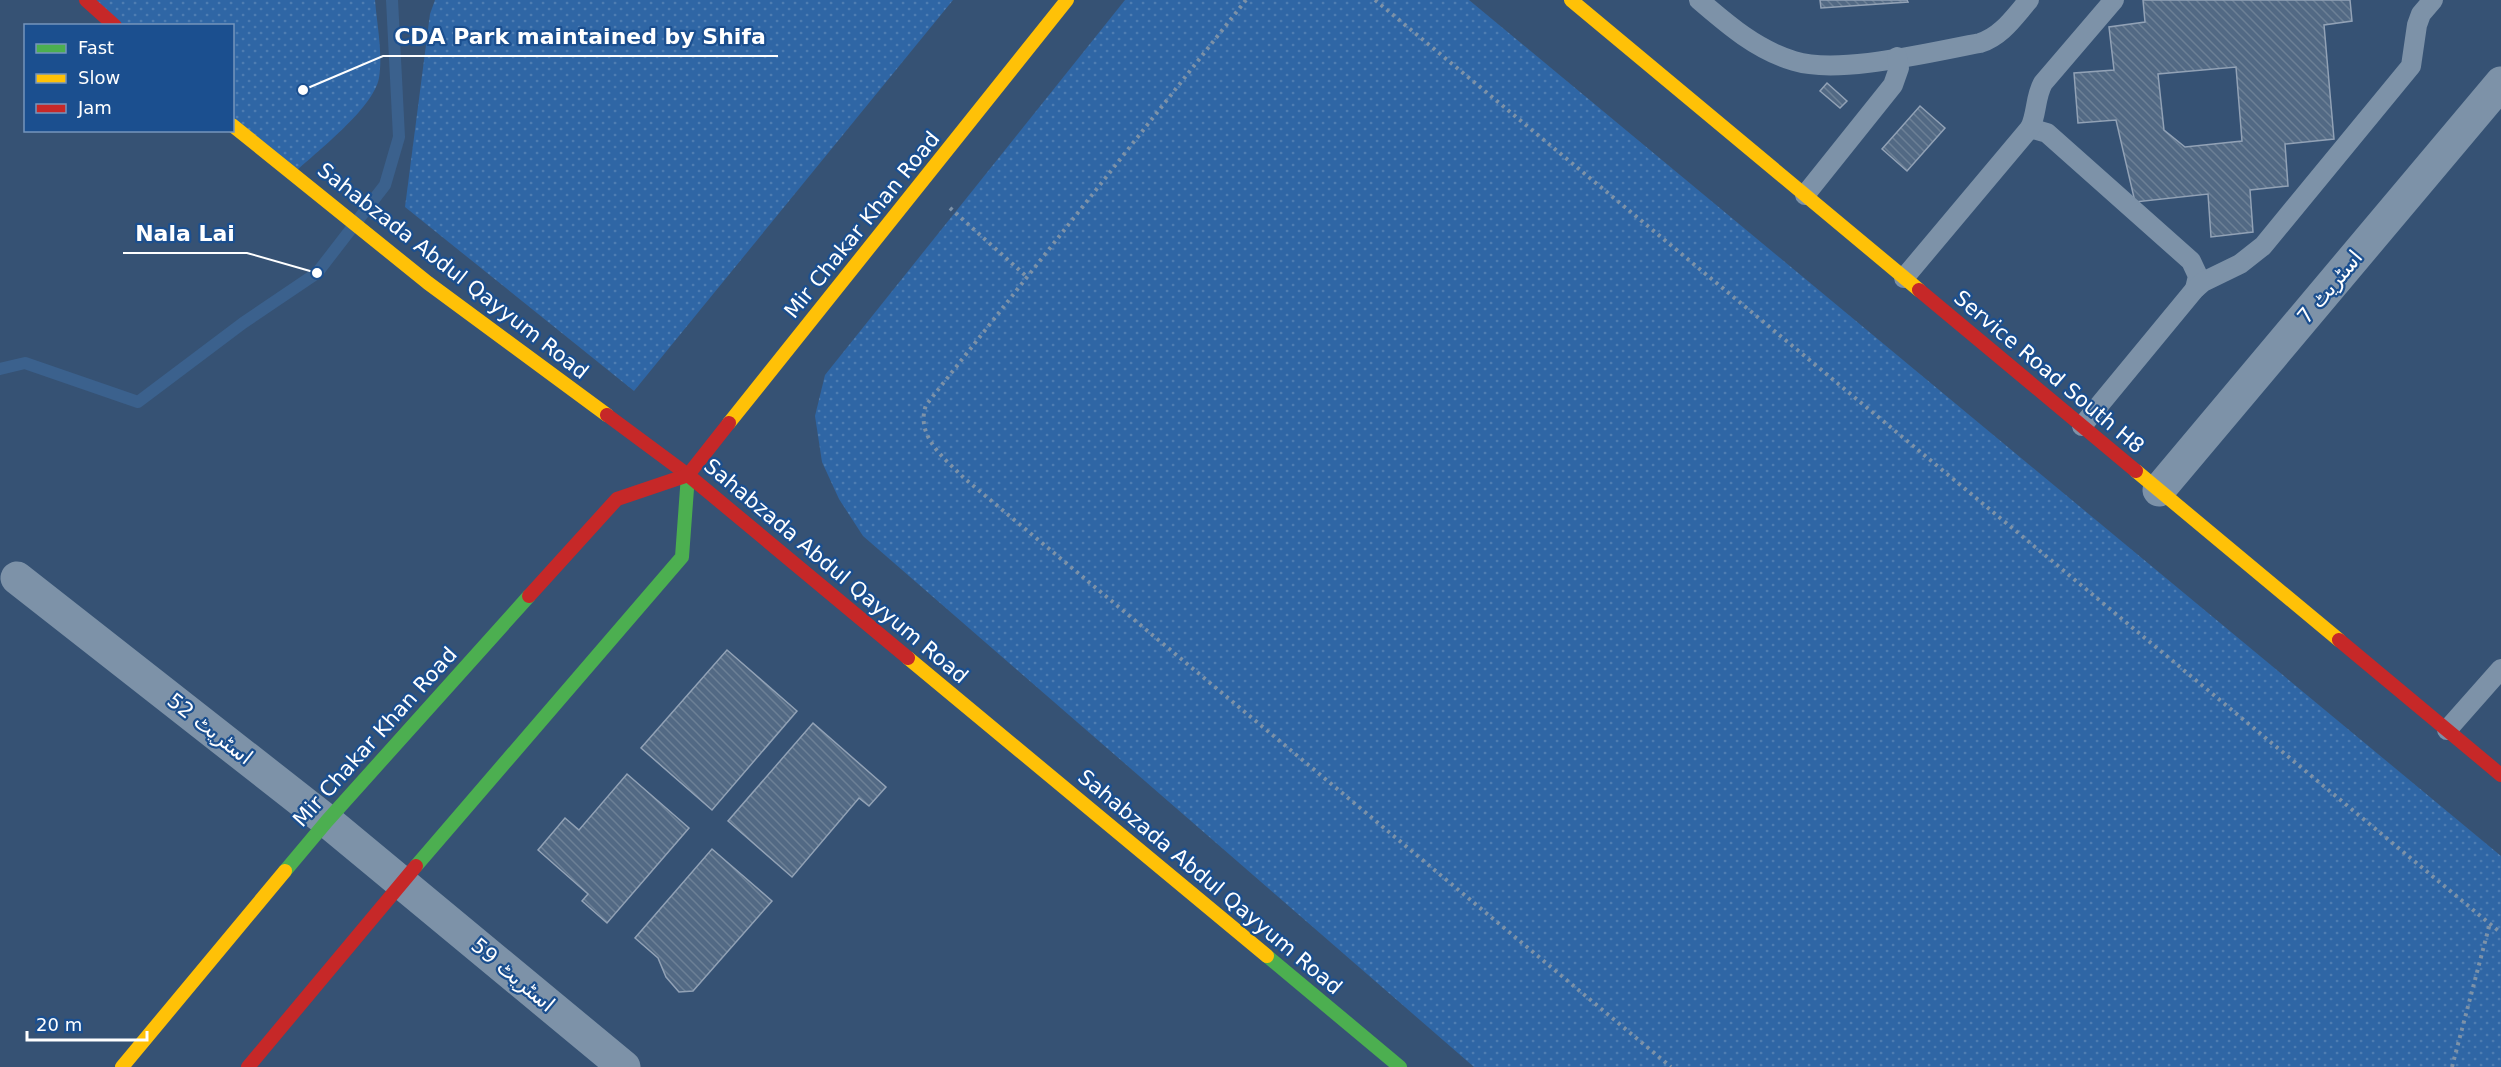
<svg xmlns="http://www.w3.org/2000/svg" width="2501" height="1067" viewBox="0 0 2501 1067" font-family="'DejaVu Sans','Noto Sans Arabic',sans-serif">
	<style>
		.park { fill: url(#park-dots) }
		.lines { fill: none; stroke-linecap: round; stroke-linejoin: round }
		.stream { stroke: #3b618d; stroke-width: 12 }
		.building { fill: url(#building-back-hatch); stroke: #92a2b6; stroke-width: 1.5; fill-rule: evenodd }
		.path { stroke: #7d92a8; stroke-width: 4; stroke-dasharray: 3 4.5; stroke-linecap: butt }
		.lane { stroke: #7d92a8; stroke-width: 20 }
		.street { stroke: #7d92a8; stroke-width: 33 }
		.fast { stroke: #4caf50; stroke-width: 14 }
		.slow { stroke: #ffc107; stroke-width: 14 }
		.jam { stroke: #c62828; stroke-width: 14 }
		.labels { text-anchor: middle; stroke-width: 4.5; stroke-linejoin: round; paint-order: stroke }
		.street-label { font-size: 21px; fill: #fff; stroke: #1b4f8f }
		.leader { fill: none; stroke: #fff; stroke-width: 2 }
		.callout-dot { fill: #fff; stroke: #1b4f8f; stroke-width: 2 }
		.callout-label { font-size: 22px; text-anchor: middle; font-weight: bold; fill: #fff; stroke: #1b4f8f; stroke-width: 4.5; stroke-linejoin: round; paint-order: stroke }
	</style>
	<defs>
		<pattern id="park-dots" width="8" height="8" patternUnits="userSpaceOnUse" patternTransform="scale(1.5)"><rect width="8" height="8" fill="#2f66a5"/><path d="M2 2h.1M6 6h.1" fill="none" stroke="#4e7db2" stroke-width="1.8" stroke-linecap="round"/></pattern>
		<pattern id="building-back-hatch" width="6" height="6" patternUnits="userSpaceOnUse" patternTransform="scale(1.5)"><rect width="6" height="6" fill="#526984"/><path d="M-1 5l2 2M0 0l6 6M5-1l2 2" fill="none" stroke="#6c8096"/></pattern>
	</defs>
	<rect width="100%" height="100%" fill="#365274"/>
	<!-- park -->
	<g class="park">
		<path d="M88,0H375C377,25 383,53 379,78C373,109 316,152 293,174L233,122L232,26L118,25Z"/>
		<polygon points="435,0 953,0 634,391 405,207 430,14"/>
		<polygon points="1125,0 1469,0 2501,856 2501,1067 1474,1067 863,536 839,499 822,462 815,416 825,375"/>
	</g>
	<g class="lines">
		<!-- stream -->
		<polyline class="stream" points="0,369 25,363 138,402 243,323 317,273 385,185 399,137 392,0"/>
	</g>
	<!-- building -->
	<g class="building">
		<polygon points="1820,0 1907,0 1908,2 1821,8"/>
		<path d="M2143,0H2350L2352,21L2324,25L2334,139L2285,144L2288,186L2250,190L2253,232L2211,237L2208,194L2135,202L2116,120L2078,123L2074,73L2114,70L2109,27L2145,22ZM2236,67L2242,141L2185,147L2164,130L2158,74Z"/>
		<polygon points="1827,83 1847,101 1840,108 1820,91"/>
		<polygon points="1920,106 1945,128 1907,171 1882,149"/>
		<polygon points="727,650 797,711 712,810 641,748"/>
		<polygon points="813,723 886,787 869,806 859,798 792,877 728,821"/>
		<polygon points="627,774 689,828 607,923 582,901 588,894 538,850 565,818 579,830"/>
		<polygon points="712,849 772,901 693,991 679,992 666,977 658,958 635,938"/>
	</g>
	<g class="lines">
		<!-- path -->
		<g class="path">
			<path d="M1246,0L926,405C915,436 944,458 964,478L1671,1067"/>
			<polyline points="1375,0 2501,933"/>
			<polyline points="950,208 1027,277"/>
			<polyline points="2452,1067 2490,923"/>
		</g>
		<!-- lane -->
		<g class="lane">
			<path d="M1699,0C1728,25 1757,50 1794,61C1839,75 1931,52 1980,43C2002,36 2014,17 2029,0"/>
			<polyline points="2030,128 2047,133 2191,261 2198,276 2195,289"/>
			<polyline points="1805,195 1893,85 1899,68 1897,57"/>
			<path d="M1904,278L2030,128C2037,114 2035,97 2043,83L2114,0"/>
			<polyline points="2082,426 2195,289 2203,282 2240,264 2263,246 2411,66 2417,25 2421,14 2433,0"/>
			<polyline points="2447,730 2501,669"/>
		</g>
		<!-- street -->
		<g class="street">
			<polyline points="2159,490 2501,83"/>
			<polyline points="17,578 327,821 624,1067"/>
		</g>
		<!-- fast -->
		<g class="fast">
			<polyline points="416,866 682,557 688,475"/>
			<polyline points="285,871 327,821 529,596"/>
			<polyline points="1267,956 1400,1067"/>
		</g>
		<!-- slow -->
		<g class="slow">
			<polyline points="1571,0 1919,290"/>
			<polyline points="232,125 428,283 607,415"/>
			<polyline points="729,423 1067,0"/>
			<polyline points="2136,471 2339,640"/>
			<polyline points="908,658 1267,956"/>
			<polyline points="122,1067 285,871"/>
		</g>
		<!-- jam -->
		<g class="jam">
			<polyline points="86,0 115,26"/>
			<polyline points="1919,290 2136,471"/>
			<polyline points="607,415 688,475 908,658"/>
			<polyline points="529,596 617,499 688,475 729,423"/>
			<polyline points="2339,640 2501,775"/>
			<polyline points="248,1067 416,866"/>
		</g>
	</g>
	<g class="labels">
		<!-- street labels -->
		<g class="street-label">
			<text transform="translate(862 225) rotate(-51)" y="7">Mir Chakar Khan Road</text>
			<text transform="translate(453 271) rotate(38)" y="7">Sahabzada Abdul Qayyum Road</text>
			<text transform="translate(2330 287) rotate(-50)" y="7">اسٹریٹ 7</text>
			<text transform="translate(2049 372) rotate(40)" y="7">Service Road South H8</text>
			<text transform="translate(836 571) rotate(40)" y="7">Sahabzada Abdul Qayyum Road</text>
			<text transform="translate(210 729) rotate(38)" y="7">اسٹریٹ 52</text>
			<text transform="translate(375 737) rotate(-48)" y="7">Mir Chakar Khan Road</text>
			<text transform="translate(1210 882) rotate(40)" y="7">Sahabzada Abdul Qayyum Road</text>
			<text transform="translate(513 975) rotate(40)" y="7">اسٹریٹ 59</text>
		</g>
	</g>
	<!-- callouts -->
	<path class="leader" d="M303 90L383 56H778M317 273L247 253H123"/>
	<g class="callout-dot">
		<circle cx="303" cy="90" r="6"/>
		<circle cx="317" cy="273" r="6"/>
	</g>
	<g class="callout-label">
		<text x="580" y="44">CDA Park maintained by Shifa</text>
		<text x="185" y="241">Nala Lai</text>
	</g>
	<!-- legend -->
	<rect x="24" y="24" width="210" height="108" fill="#1b4f8f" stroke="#7695bc" stroke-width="1.5"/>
	<rect x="36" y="44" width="30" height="9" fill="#4caf50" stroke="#7695bc" stroke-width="1.5"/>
	<text x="78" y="54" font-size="18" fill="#ffffff">Fast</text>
	<rect x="36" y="74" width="30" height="9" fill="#ffc107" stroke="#7695bc" stroke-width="1.5"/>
	<text x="78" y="84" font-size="18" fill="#ffffff">Slow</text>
	<rect x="36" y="104" width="30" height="9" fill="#c62828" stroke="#7695bc" stroke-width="1.5"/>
	<text x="78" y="114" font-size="18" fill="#ffffff">Jam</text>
	<!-- scale -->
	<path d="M27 1031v9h120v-9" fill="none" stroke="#ffffff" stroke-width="3"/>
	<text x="36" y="1031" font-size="18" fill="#ffffff" stroke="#1b4f8f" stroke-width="4.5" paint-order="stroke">20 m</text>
</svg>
